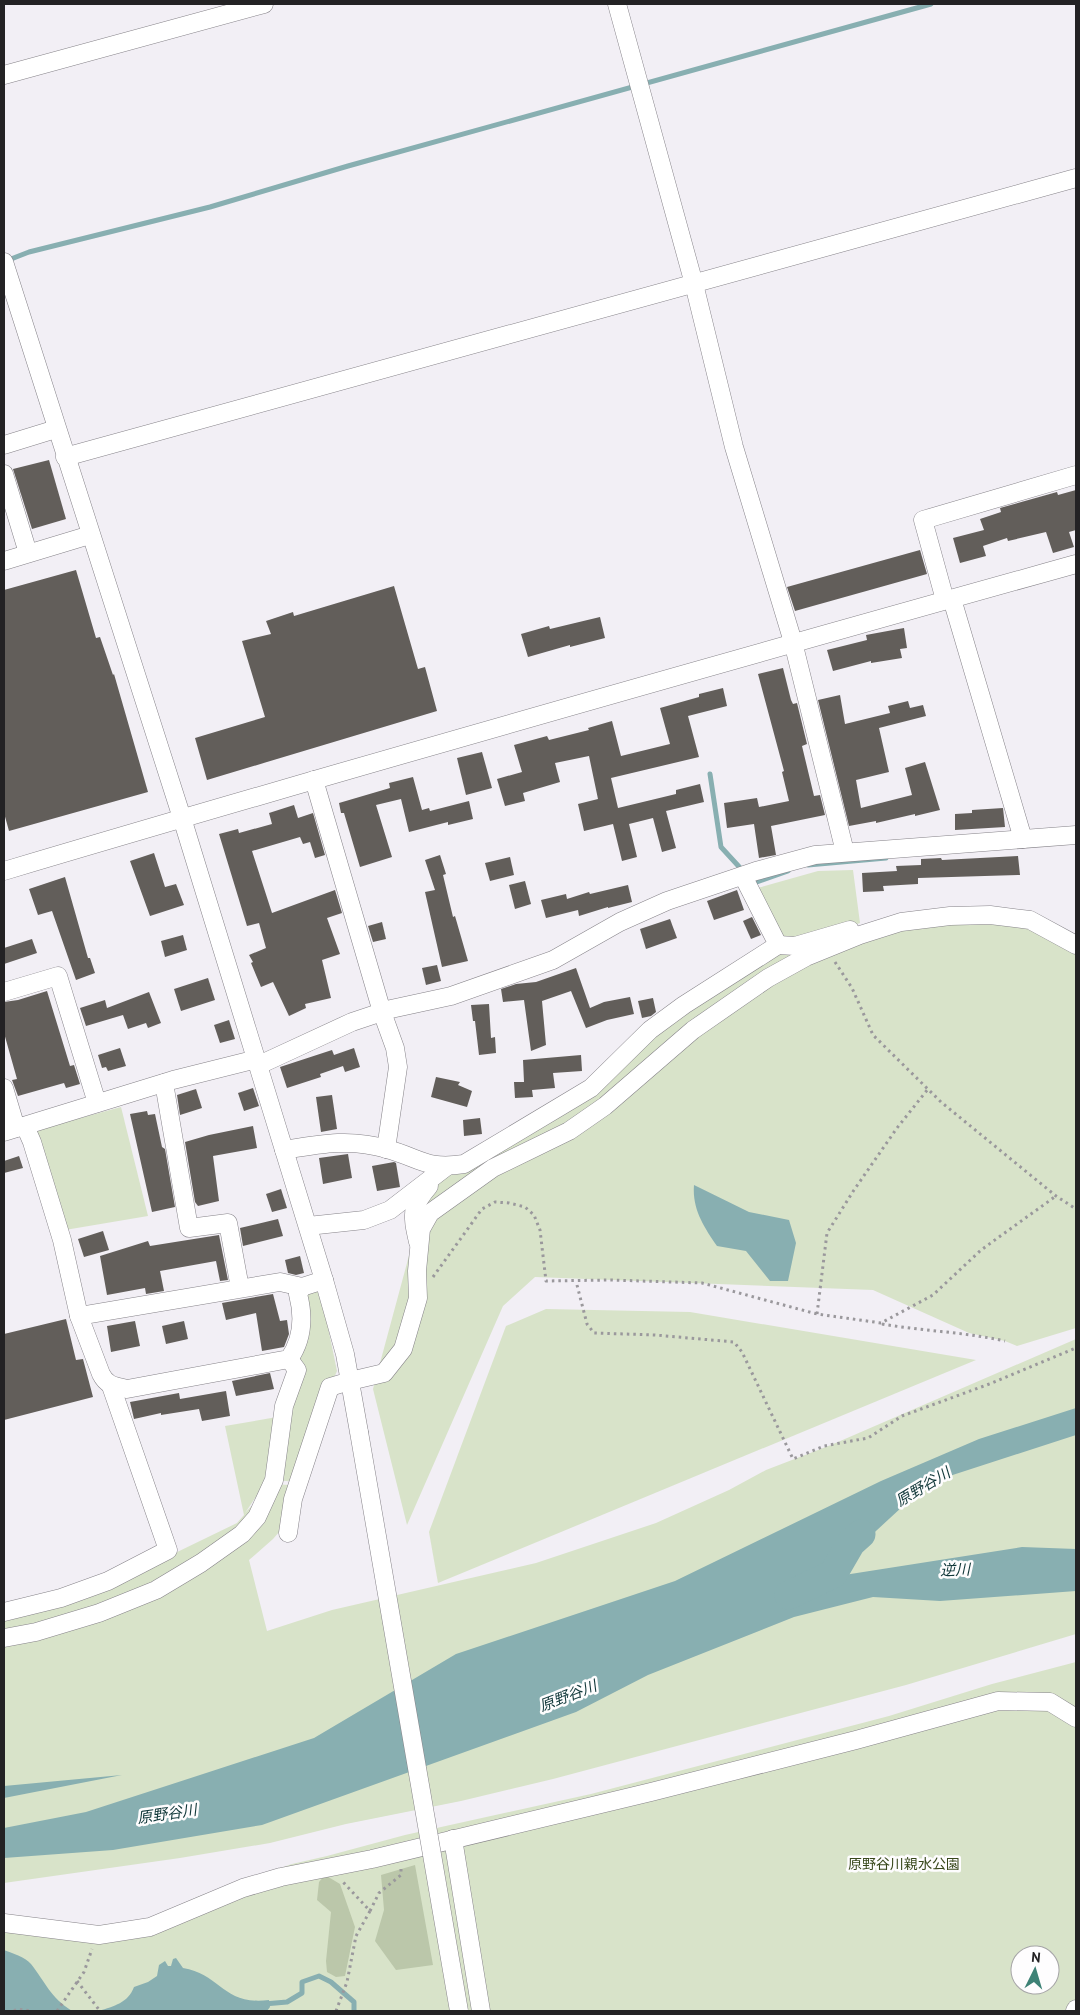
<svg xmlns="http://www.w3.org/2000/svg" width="1080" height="2015" viewBox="0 0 1080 2015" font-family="'PT Sans','Noto Sans JP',sans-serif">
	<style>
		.green { fill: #d8e3c9; fill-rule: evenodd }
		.forest { fill: #bbc7aa }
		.water { fill: #88afb1 }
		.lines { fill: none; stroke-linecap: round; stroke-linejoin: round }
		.stream { stroke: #88afb1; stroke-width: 5 }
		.river { stroke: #88afb1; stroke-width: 29 }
		.building { fill: #625e5a }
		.minor-casing { stroke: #868389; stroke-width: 19 }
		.path { stroke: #9a989c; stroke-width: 3; stroke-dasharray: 2.5 4; stroke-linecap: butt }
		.minor { stroke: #fff; stroke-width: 18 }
		.minor-bridge-casing { stroke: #868389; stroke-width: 19; stroke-linecap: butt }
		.minor-bridge { stroke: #fff; stroke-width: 18 }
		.labels { text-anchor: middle; stroke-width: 5; stroke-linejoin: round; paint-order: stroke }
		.park-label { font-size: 14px; fill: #38481b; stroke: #fefdfe }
		.water-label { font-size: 15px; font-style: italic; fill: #103739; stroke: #fefdfe }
	</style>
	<rect width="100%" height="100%" fill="#f2eff5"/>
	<!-- green -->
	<g class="green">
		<polygon points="853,870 860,923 828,935 901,922 1038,924 1076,948 1076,1328 1017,1346 1005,1341 969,1333 873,1290 535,1277 503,1306 407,1525 373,1389 427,1189 508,1137 778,945 758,888 818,871"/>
		<polygon points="121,1107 148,1216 65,1230 36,1130"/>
		<polygon points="320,1289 337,1371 330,1387 298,1482 274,1480 300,1291"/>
		<polygon points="546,1309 690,1312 976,1360 438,1583 429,1532 506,1326"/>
		<polygon points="1076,1339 1076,1634 906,1685 553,1779 461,1801 346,1824 270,1843 180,1858 4,1883 4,1613 103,1588 237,1523 244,1515 225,1426 277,1417 266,1482 245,1513 272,1484 289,1485 287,1523 273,1539 249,1560 267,1631 332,1610 536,1563 656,1523 729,1490 766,1470 831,1445"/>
		<path d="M1076,1662V2011H4V1915L94,1926L148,1919L200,1896L292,1864L327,1856L405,1835L591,1794L889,1716L992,1684ZM1020,1955H1050V1985H1020Z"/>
	</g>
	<!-- forest -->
	<g class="forest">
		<polygon points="415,1865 433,1965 396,1970 375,1941 384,1910 381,1875"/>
		<polygon points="325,1875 340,1884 355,1927 345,1976 336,1977 327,1972 326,1961 331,1912 317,1900 319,1882"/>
	</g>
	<!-- water -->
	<g class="water">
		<path d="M694,1185L749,1212L789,1220L796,1243L788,1281H770L746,1251L717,1246C704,1227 692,1209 694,1185Z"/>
		<polygon points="1076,1408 1076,1435 928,1483 825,1578 1022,1547 1076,1549 1076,1591 940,1601 873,1597 794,1617 648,1675 576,1712 262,1825 113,1850 4,1858 4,1828 86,1812 314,1738 456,1654 675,1581 881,1481 979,1439"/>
		<polygon points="122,1775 4,1798 4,1786"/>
		<path d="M4,1950C12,1953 25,1957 31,1964C46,1983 50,1997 72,2011H4Z"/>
		<path d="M176,1958L183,1968C221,1974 223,2006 269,2000L270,2007L267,2011H99C114,2006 128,2003 134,1987L148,1982L157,1976L159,1965L165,1961L168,1966H171L173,1959Z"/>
	</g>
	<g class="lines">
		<!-- stream -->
		<g class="stream">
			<polyline points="6,261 29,252 210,207 348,166 931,4"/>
			<polyline points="710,774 721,847 743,871"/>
			<polyline points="808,865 886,858"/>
			<polyline points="752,881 754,883 788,871"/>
			<polyline points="264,2004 287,2002 302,1993 302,1982 319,1976 331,1982 354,2002 354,2011"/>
		</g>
		<!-- river -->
		<polyline class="river" points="789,1595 833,1574 851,1543 861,1534"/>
	</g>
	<!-- building -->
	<g class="building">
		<polygon points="49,460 66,519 32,529 13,469"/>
		<polygon points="1076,490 1076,530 1069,532 1074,547 1053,553 1046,532 1008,541 1007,538 983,546 986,556 960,563 953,538 984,530 980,519 1001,512 1000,508 1057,492 1058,495"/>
		<polygon points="920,550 927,574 795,611 787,587"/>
		<polygon points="76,570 96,638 100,637 113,675 114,674 148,792 9,831 4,813 4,590"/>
		<polygon points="394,586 418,669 425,667 437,711 207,780 195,738 265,717 242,641 271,634 266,621 293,612 294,616"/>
		<polygon points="600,617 605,638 570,647 570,645 528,657 521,634 549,626 550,629"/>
		<polygon points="904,628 907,648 900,649 902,658 871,663 871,661 833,671 827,650 867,640 866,635"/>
		<polygon points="783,668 791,700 793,704 797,703 807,744 802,746 814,796 820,795 825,815 771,826 776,855 759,858 754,824 727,828 724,803 757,798 759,807 789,801 782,772 784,771 758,674"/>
		<polygon points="723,688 727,706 688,716 699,757 611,778 618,808 676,794 676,790 700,784 704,802 666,811 676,848 662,852 653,818 629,824 637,857 622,861 613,824 584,831 578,804 598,799 589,756 555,763 560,782 523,793 525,801 505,806 497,779 522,772 514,745 547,736 549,740 589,730 588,728 612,721 621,756 670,744 660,708 699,697 699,694"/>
		<polygon points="840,695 845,724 890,713 888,706 908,701 910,708 923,705 926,716 879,728 889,772 856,780 861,808 912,795 905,768 925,762 940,810 915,816 915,814 876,823 876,821 849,826 818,700"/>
		<polygon points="482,752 492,788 466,795 457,758"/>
		<polygon points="413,777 422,810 429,808 430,811 469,801 473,819 448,825 448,822 409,832 401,799 376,805 392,857 360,867 344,813 341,813 339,803 390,788 389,783"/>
		<polygon points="294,805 298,818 313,813 325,855 315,858 310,842 303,844 300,837 252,851 272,913 335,890 342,913 327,918 340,954 322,960 331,998 305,1004 306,1008 289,1016 273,982 261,987 251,963 253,962 249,955 266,948 259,923 247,926 219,834 238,829 239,833 272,824 269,813"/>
		<polygon points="1003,808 1005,827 955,830 955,814 972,813 972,810"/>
		<polygon points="154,853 165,887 176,884 184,905 150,916 130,861"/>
		<polygon points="440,855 446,874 443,875 453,917 455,916 468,961 442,967 425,892 435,890 425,860"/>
		<polygon points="1018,856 1020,875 918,878 918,884 883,886 884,891 863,892 862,873 897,871 896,866 921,865 921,859 941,858 942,860"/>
		<polygon points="510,857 514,875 490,881 485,863"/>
		<polygon points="65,877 88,958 90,958 95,973 76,980 52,911 38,915 29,889"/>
		<polygon points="525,881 531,904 515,909 509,885"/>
		<polygon points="628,885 632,902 608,908 608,907 579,916 578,910 546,918 541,900 566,894 567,899 589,892 590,894"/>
		<polygon points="737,890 744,910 714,920 707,901"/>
		<polygon points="752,917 761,935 751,939 743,921"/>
		<polygon points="670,919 677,938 646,949 640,929"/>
		<polygon points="382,922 386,939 373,942 368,926"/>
		<polygon points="183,935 187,950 165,957 161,941"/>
		<polygon points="32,939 37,953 4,964 4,948"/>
		<polygon points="437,965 441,981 426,985 422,968"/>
		<polygon points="576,968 590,1008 604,1002 630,997 634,1014 607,1020 586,1028 571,991 542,1001 546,1045 531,1051 524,1000 503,1002 501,989 516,984 536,982"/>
		<polygon points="208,978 215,1000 181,1011 174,989"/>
		<polygon points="47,991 70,1066 74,1065 80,1084 66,1088 64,1083 18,1096 12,1080 17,1079 4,1033 4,1002 18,1000"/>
		<polygon points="149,992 161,1023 148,1028 146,1023 128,1029 123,1015 86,1026 80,1008 105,1000 107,1008"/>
		<polygon points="653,998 656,1012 651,1016 642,1018 638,1001"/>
		<polygon points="489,1004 491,1038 495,1037 496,1053 479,1055 475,1021 473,1021 471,1005"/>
		<polygon points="229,1020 235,1039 220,1043 214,1025"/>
		<polygon points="120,1048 126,1066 108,1071 106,1067 102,1068 98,1055"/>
		<polygon points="354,1048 360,1067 345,1072 343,1066 320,1074 321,1077 287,1088 280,1067 332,1050 334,1055"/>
		<polygon points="581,1055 582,1071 553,1073 555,1088 532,1090 533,1097 515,1098 514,1082 524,1082 523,1060"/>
		<polygon points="436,1077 460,1082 458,1085 472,1091 467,1107 431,1097"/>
		<polygon points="253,1088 259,1106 244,1111 238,1093"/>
		<polygon points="196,1089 202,1108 180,1115 177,1095"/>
		<polygon points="332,1095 337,1129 321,1132 316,1097"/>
		<polygon points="147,1111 148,1115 155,1114 162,1147 165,1149 175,1207 152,1212 130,1114"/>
		<polygon points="480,1118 482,1134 464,1136 463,1120"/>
		<polygon points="253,1126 257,1148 213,1156 219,1201 198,1206 195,1202 185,1142 209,1135"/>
		<polygon points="348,1154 352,1178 323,1184 319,1158"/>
		<polygon points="19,1156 23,1168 4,1173 4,1161"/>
		<polygon points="394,1162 396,1163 400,1187 377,1191 372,1166"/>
		<polygon points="281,1189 287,1208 272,1212 266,1194"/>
		<polygon points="278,1219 283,1236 243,1246 240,1228"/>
		<polygon points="103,1231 109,1250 84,1257 78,1239"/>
		<polygon points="219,1235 228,1280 220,1281 216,1261 160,1271 164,1291 146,1294 145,1288 107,1295 100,1256 148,1241 150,1246"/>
		<polygon points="300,1256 304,1273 296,1275 288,1273 285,1260"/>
		<polygon points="273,1294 280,1321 287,1320 289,1334 284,1347 262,1351 256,1313 226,1320 222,1303"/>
		<polygon points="66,1319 76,1360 83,1359 93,1397 4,1420 4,1334"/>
		<polygon points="135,1321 140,1346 111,1352 107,1326"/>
		<polygon points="184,1321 188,1339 166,1344 162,1326"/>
		<polygon points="270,1373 274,1389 236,1396 232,1381"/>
		<polygon points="226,1391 230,1416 202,1421 199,1409 161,1415 161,1413 134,1419 130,1402 179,1393 180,1399"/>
	</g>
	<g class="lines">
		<!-- minor casing -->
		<g class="minor-casing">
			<g id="minor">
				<polyline points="617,4 694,284 734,447 793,642 845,852"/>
				<polyline points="4,75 264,4"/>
				<polyline points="4,262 182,818 324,1280 345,1354 359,1432"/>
				<polyline points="4,445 56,429"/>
				<polyline points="65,457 1076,178"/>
				<polyline points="4,474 28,553"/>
				<polyline points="4,561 90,535"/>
				<polyline points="952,599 1023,839"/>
				<polyline points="945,600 923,520 1076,475"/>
				<polyline points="314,780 382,1012 395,1048 398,1067 386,1149"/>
				<path d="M4,871C360,765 718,664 1076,564"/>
				<polyline points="778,945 795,946 850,930"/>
				<polyline points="4,992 58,976 97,1103"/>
				<polyline points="259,1065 352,1022 391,1009 451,996 553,960 620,922 667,901 756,871 815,855 1076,835"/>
				<polyline points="164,1083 189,1228 228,1223 240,1288"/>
				<polyline points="4,1088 16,1128"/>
				<path d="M25,1126L32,1142L62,1240L79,1316L101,1374C107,1386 115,1386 127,1389L289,1359C303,1339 304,1317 298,1294L302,1287L324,1280"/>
				<polyline points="4,1132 173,1080 257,1059"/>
				<path d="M284,1150C320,1144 351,1138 387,1149C420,1158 426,1170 464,1164L591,1088L650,1030L684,1005L778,945L743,876"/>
				<polyline points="308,1226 364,1220 390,1210 446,1167"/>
				<path d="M418,1242C412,1215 410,1208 429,1186"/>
				<polyline points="79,1316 280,1282 302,1287"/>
				<polyline points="288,1533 293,1499 330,1387 350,1381 384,1373 403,1349 418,1298 417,1271 421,1229 430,1213 493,1168 569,1131 605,1106 693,1030 768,978 806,957 860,935 901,922 950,916 990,915 1030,920 1076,945"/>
				<polyline points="4,1612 61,1598 108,1581 168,1550 111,1386"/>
				<polyline points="4,1638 36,1632 99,1613 156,1590 201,1563 242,1534 257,1517 274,1480 284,1406 297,1370 289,1359"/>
				<polyline points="453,1839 481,2011"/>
				<polyline points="4,1923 99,1935 150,1927 243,1888 281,1877 372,1859 651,1792 856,1740 998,1701 1050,1702 1076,1718"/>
				<polyline points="1075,2011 1076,2009"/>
			</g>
		</g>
		<!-- path -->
		<g class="path">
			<polyline points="835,962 852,988 873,1035 941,1102 1056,1196 1076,1209"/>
			<polyline points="433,1277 482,1209 495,1202 509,1203 525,1207 534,1215 540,1230 546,1281 611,1280 702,1283 817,1314 881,1323 933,1295 981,1250 1056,1196"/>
			<polyline points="577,1285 587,1324 594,1333 655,1335 734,1342 742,1352 793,1459 824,1446 868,1438 902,1416 992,1383 1076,1348"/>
			<polyline points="817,1314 827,1233 854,1190 897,1128 928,1089"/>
			<path d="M882,1324C923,1331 964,1332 1005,1341"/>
			<polyline points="370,1911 379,1893 401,1875 401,1867"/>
			<polyline points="77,1981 100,2011"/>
			<polyline points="14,2011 17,2009 31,2011"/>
			<polyline points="57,2011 84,1972 92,1949"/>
			<polyline points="336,2011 347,1982 356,1936 370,1911 343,1882"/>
		</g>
		<!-- minor -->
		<use href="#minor" class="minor"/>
		<!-- minor-bridge casing -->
		<g class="minor-bridge-casing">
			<polyline id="minor-bridge" points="359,1432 459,2011"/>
		</g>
		<!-- minor-bridge -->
		<use href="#minor-bridge" class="minor-bridge"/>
	</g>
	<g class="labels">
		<!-- park labels -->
		<g class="park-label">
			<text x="904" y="1869">原野谷川親水公園</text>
		</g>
		<!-- water labels -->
		<g class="water-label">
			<text transform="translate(923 1487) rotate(-31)" y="5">原野谷川</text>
			<text transform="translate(955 1570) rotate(-2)" y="5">逆川</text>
			<text transform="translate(568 1696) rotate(-21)" y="5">原野谷川</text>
			<text transform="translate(167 1814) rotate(-8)" y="5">原野谷川</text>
		</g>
	</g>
	<!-- border -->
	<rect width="1080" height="2015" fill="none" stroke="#232224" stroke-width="10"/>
	<!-- north arrow -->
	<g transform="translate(1035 1970) rotate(5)"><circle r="24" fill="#fefdfe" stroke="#a6a5a7"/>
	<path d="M0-4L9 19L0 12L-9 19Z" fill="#3e8276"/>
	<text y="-8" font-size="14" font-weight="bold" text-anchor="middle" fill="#232224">N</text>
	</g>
</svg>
